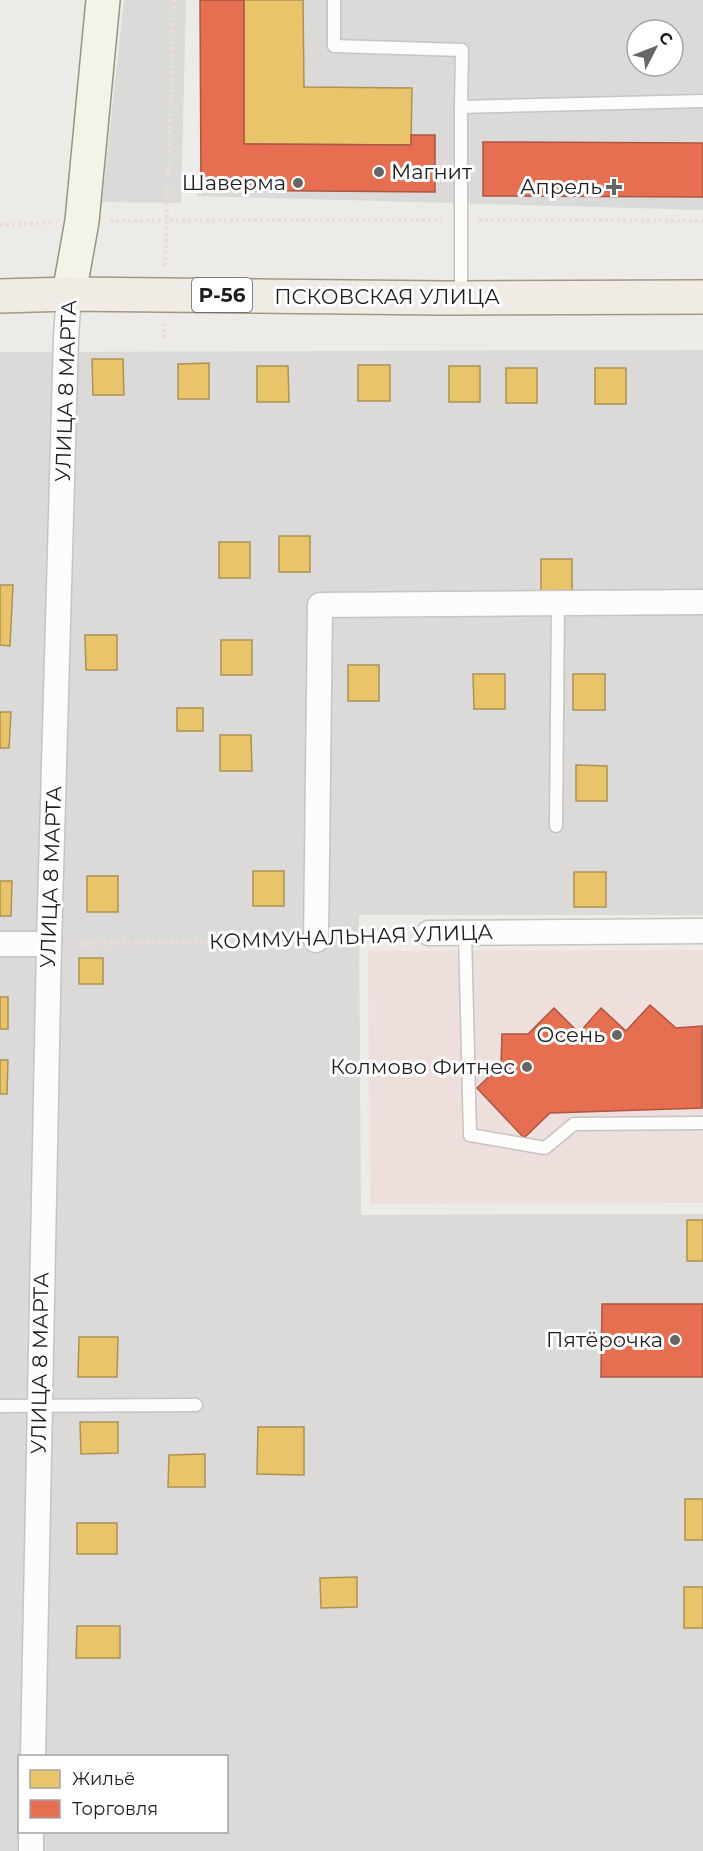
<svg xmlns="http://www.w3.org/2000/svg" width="703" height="1851" viewBox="0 0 703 1851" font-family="Montserrat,sans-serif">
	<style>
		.residential { fill: #dbdad8; fill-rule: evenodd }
		.commercial { fill: #eededc }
		.religious { fill: #dadad8 }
		.homes { fill: #e9c46a; stroke: #ac9253; stroke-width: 1.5 }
		.shops { fill: #e76f51; stroke: #ab5742; stroke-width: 1.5 }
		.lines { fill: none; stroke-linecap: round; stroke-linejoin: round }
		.lane-casing { stroke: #c5c4c3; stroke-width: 15 }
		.street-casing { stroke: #c5c4c3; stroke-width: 27 }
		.secondary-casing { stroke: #95967e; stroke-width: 36 }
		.primary-casing { stroke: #a39883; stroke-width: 36 }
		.path { stroke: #ebdbd9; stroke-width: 4; stroke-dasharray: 3 3; stroke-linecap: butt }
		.lane { stroke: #fcfcfb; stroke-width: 12 }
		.street { stroke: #fcfcfb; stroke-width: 24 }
		.secondary { stroke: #f3f3ea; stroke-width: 33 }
		.primary { stroke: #f0ebe4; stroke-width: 33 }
		.poi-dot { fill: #666664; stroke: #fff; stroke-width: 2 }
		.labels { text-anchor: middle; stroke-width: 6; stroke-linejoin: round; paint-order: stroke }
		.shield { fill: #fff; stroke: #626262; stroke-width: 1.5 }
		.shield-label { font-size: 20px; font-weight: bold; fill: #1e1e1e }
		.poi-label { font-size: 21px; fill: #1e1e1e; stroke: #fff; text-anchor: end }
		.street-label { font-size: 21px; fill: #1e1e1e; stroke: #fff }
	</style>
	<rect width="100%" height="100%" fill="#ecebe7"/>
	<!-- residential -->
	<g class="residential">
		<path d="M215,0H703V210L197,196ZM637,30H673V66H637Z"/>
		<path d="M703,350V915H359L361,1215L703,1214V1851H0V352ZM20,1756H226V1832H20Z"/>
	</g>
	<!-- commercial -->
	<polygon class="commercial" points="703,950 703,1203 370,1204 368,951"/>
	<!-- religious -->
	<polygon class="religious" points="124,0 186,0 181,203 102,202"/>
	<!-- homes -->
	<g class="homes">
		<polygon points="244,0 303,0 304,87 412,88 411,145 244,144"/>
		<polygon points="92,359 123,359 124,395 93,395"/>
		<polygon points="209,363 209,399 178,399 178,364"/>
		<rect x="358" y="365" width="32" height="36"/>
		<polygon points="257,366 288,366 289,402 257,402"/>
		<rect x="449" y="366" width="31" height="36"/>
		<rect x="506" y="368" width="31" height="35"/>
		<rect x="595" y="368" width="31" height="36"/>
		<rect x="279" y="536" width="31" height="36"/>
		<rect x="219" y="542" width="31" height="36"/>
		<rect x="541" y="559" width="31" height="35"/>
		<polygon points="0,585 13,585 10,646 0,645"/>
		<polygon points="85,635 117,635 117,670 86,670"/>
		<rect x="221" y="640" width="31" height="35"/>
		<rect x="348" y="665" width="31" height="36"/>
		<polygon points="473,674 505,674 505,709 474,709"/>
		<rect x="573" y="674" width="32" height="36"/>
		<rect x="177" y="708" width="26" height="23"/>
		<polygon points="0,712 11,712 9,748 0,748"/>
		<polygon points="220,735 251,735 252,771 220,771"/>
		<polygon points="576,765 607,766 607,801 576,801"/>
		<rect x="253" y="871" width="31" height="35"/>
		<rect x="574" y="872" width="32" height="35"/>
		<rect x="87" y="876" width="31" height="36"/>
		<polygon points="0,881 12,881 11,916 0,916"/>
		<rect x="79" y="958" width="24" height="26"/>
		<rect x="0" y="997" width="8" height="32"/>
		<polygon points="0,1060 8,1060 7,1094 0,1094"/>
		<rect x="687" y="1220" width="16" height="41"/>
		<polygon points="79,1337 118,1337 117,1377 78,1377"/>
		<polygon points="80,1422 118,1422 118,1453 81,1454"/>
		<polygon points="258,1427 304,1427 304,1475 257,1474"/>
		<polygon points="205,1454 205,1487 168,1487 169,1455"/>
		<rect x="685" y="1499" width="18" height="41"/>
		<rect x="77" y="1523" width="40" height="31"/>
		<polygon points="357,1577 357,1607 321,1608 320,1578"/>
		<rect x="684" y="1587" width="19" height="41"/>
		<polygon points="77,1626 120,1626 120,1658 76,1658"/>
	</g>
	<!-- shops -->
	<g class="shops">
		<polygon points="200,0 244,0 244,144 411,145 411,135 435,135 435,192 201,190"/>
		<polygon points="483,142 703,143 703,197 483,196"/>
		<polygon points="650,1005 676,1028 702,1026 702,1108 550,1113 524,1138 477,1088 501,1065 502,1034 528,1034 554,1008 579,1033 601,1008 626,1031"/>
		<polygon points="602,1304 703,1304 703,1377 601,1377"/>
	</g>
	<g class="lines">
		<!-- lane casing -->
		<g class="lane-casing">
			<g id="lane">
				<polyline points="334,0 334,46 462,50 461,107"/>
				<polyline points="461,296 461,107 703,101"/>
				<polyline points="556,826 558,604"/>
				<polyline points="465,933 470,1135 545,1148 574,1124 703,1123"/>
				<polyline points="0,1406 196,1405"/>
			</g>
		</g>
		<!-- street casing -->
		<g class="street-casing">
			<g id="street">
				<polyline points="429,933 703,931"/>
				<polyline points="316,940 320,605 703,602"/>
				<polyline points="0,944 49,944"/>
				<polyline points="33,1756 49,944 66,337 69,294"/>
				<polyline points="31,1851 31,1832"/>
			</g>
		</g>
		<!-- secondary casing -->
		<g class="secondary-casing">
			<polyline id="secondary" points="69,294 82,221 103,0"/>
		</g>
		<!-- primary casing -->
		<g class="primary-casing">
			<polyline id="primary" points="0,296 69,294 444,298 703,297"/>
		</g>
		<!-- path -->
		<g class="path">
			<polyline points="479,220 703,221"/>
			<polyline points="110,221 441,220"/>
			<polyline points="0,225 51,223"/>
			<polyline points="165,266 174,0"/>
			<polyline points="164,338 164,324"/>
			<polyline points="341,938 405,934"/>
			<polyline points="74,944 291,940"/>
			<polyline points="484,978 512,990 703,995"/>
		</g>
		<!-- lane -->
		<use href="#lane" class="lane"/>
		<!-- street -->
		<use href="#street" class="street"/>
		<!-- secondary -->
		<use href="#secondary" class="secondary"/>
		<!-- primary -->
		<use href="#primary" class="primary"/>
	</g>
	<!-- markers -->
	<g class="poi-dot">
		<circle cx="379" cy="172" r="6"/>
		<circle cx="298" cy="183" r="6"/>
		<path d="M611 178h6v6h6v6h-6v6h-6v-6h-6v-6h6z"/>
		<circle cx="617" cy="1035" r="6"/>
		<circle cx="527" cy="1067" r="6"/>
		<circle cx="675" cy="1340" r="6"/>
	</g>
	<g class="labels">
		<!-- shield labels -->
		<rect class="shield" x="192" y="278" width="60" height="34" rx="4.5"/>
		<g class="shield-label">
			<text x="222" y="302">Р-56</text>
		</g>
		<!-- poi labels -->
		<g class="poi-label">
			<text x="391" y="179" text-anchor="start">Магнит</text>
			<text x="286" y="190">Шаверма</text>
			<text x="602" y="194">Апрель</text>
			<text x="605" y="1042">Осень</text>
			<text x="515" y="1074">Колмово Фитнес</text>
			<text x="663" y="1347">Пятёрочка</text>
		</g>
		<!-- street labels -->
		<g class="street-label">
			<text x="387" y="304">ПСКОВСКАЯ УЛИЦА</text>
			<text transform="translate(66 391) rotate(-88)" y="7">УЛИЦА 8 МАРТА</text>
			<text transform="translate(51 877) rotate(-88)" y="7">УЛИЦА 8 МАРТА</text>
			<text transform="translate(351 937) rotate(-2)" y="7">КОММУНАЛЬНАЯ УЛИЦА</text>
			<text transform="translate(40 1363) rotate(-89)" y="7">УЛИЦА 8 МАРТА</text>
		</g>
	</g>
	<!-- legend -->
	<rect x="18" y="1755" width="210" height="78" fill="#ffffff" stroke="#a5a5a5" stroke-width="1.5"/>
	<rect x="30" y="1770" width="30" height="18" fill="#e9c46a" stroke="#a5a5a5" stroke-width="1.5"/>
	<text x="72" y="1785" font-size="18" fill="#1e1e1e">Жильё</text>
	<rect x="30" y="1800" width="30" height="18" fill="#e76f51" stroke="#a5a5a5" stroke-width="1.5"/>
	<text x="72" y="1815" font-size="18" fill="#1e1e1e">Торговля</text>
	<!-- north arrow -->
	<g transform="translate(655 48) rotate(48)"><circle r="28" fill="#ffffff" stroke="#a5a5a5" stroke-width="1.5"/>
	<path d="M0-4.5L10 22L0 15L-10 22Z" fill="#666664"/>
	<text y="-9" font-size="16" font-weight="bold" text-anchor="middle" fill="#1e1e1e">С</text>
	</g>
</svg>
